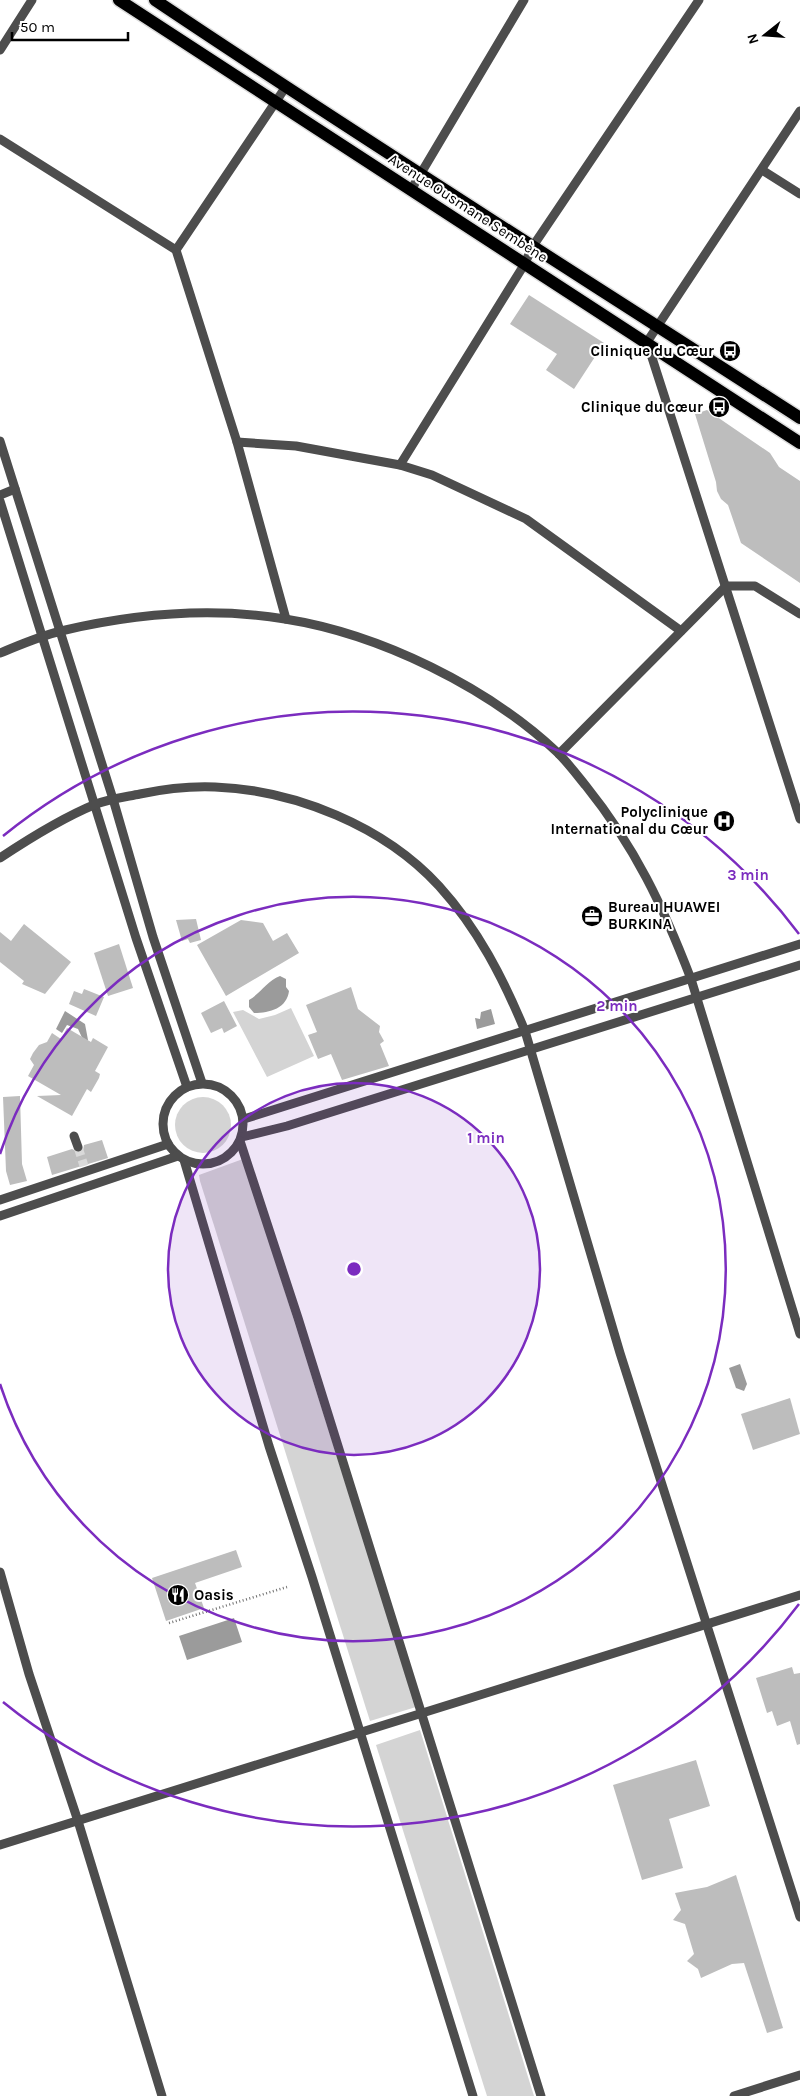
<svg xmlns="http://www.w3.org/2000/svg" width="800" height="2096" viewBox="0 0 800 2096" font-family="Karla,sans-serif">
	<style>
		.green { fill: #d4d4d4 }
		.water { fill: #9b9b9b }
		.building { fill: #bdbdbd }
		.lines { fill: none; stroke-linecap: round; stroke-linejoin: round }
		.minor-tunnel { stroke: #d9d9d9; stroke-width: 9; stroke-dasharray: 9 4.5; stroke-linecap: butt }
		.major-casing { stroke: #dbdbdb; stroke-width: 15 }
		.path { stroke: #6f6f6f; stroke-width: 2.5; stroke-dasharray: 1 2.5; stroke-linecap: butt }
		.minor { stroke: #4d4d4d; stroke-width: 9 }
		.major { stroke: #000; stroke-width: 12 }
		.ring { fill: none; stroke: #7b2cbf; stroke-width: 2.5 }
		.labels { text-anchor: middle; stroke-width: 4; stroke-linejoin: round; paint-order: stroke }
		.street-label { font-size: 15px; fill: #000; stroke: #fff }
		.poi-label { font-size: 15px; font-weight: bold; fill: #000; stroke: #fff; text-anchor: end }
		.centre { fill: #7b2cbf; stroke: #fff; stroke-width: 2.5 }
		.ring-label { font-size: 15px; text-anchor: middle; font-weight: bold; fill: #7b2cbf; stroke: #fff; stroke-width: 4; stroke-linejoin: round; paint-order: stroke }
	</style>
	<rect width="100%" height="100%" fill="#fff"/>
	<!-- green -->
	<g class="green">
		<polygon points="291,1008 314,1056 267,1077 233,1012 243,1010 259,1019 275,1015"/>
		<circle cx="203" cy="1125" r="28"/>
		<polygon points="243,1159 416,1707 370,1721 200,1181 199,1175"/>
		<polygon points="420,1730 534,2096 487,2096 376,1745"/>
	</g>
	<!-- water -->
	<g class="water">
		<path d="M280,976L286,979V987L289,991C287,1008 270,1013 254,1013L249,1007V1000C261,993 267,981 280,976Z"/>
		<polygon points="491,1009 495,1024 477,1029 475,1018 480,1019 481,1012"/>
		<polygon points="65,1011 85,1024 88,1040 85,1044 78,1029 67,1025 62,1033 56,1029"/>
		<polygon points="740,1364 747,1384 744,1391 736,1388 729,1368"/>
		<polygon points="234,1618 242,1642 187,1660 179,1636"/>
	</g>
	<!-- building -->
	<g class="building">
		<polygon points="529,295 604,343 574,389 546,370 557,354 510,324"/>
		<polygon points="707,410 770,453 779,467 800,481 800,583 741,543 728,505 721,499 717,491 716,482 695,414"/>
		<polygon points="196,919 201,940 190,943 188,939 182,941 176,920"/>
		<polygon points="241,920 263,923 273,941 287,933 299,953 226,996 197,945"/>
		<polygon points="24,924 71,962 45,994 22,984 24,981 0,962 0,932 11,941"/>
		<polygon points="119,944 133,988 108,996 94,953"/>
		<polygon points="351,987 358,1009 380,1026 379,1032 384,1041 380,1044 389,1066 342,1080 331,1054 318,1059 308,1035 317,1032 306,1005"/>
		<polygon points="84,989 104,997 96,1016 69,1004 74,991 82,994"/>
		<polygon points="224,1001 237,1026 224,1033 222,1028 211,1033 201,1013"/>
		<polygon points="67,1028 91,1042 93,1038 108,1047 95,1071 100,1074 99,1078 91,1092 87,1089 72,1116 37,1096 61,1095 28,1076 34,1065 30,1059 33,1053 39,1045 47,1042 52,1033 61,1039"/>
		<polygon points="20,1096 22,1164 27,1181 10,1185 6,1171 3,1097"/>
		<polygon points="102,1140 108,1158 52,1175 47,1157 72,1149 80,1153 83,1151 84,1145"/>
		<polygon points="790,1398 800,1434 753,1450 741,1414"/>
		<polygon points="236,1550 242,1567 195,1583 204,1608 166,1621 152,1578"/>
		<polygon points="792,1667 794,1674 800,1673 800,1744 797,1745 790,1721 777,1726 772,1711 767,1713 756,1678"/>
		<polygon points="696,1760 710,1806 669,1819 683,1868 642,1880 613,1785"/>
		<polygon points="736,1875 783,2028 767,2033 744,1963 732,1964 701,1978 698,1969 687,1961 694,1954 685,1924 673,1920 681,1910 675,1893 707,1887"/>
	</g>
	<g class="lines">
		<!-- minor-tunnel -->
		<polyline class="minor-tunnel" points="78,1147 84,1166"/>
		<!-- major casing -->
		<g class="major-casing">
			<g id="major">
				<polyline points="119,0 800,443"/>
				<path d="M155,0C368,143 585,279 800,418"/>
			</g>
		</g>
		<!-- path -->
		<polyline class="path" points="169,1623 287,1587"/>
		<!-- minor -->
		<g class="minor">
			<polyline points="0,50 32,0"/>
			<polyline points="800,111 647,342 800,819"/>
			<polyline points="0,139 176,250 237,442 286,619"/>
			<polyline points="762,170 800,194"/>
			<polyline points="411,190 524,0"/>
			<polyline points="176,250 285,88"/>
			<polyline points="0,441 113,799 153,937 202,1083"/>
			<polyline points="237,442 296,446 400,465 432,475 526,519 681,631"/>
			<polyline points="400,465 524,265 533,246 699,0"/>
			<polyline points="0,495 15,489"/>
			<polyline points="0,501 136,938 187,1087"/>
			<path d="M0,653C20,645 40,636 61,631C133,614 212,607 285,619C380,634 488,687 558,753C568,763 577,775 586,786C635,847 663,906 691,979L800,1334"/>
			<polyline points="559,754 726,586 755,586 800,614"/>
			<path d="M0,858C30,838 62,818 96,804C110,799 125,797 140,794C164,789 191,786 215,787C295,790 384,826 439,886C478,929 503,978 525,1031L620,1353L800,1917"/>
			<circle cx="203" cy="1124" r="40"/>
			<polyline points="244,1119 800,944"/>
			<polyline points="74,1136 78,1147"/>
			<polyline points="242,1137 287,1126 800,965"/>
			<polyline points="240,1141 298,1318 541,2096"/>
			<polyline points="184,1160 269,1446 312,1577 473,2096"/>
			<polyline points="0,1200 168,1144"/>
			<polyline points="0,1216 178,1156"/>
			<polyline points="0,1572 29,1674 78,1821 162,2096"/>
			<polyline points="0,1845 800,1595"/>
			<polyline points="734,2096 800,2075"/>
		</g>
		<!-- major -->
		<use href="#major" class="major"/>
	</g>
	<!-- distance rings -->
	<circle cx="354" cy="1269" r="186" fill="#7b2cbf" fill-opacity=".12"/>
	<g class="ring">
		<circle cx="354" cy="1269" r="186"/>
		<path d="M0 1154A372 372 0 1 1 0 1384"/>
		<path d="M799 1604A557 557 0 0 1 3 1702M3 836A557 557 0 0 1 799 934"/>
	</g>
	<!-- icons -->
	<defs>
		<g id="bus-disc" transform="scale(1.125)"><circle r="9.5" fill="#000" stroke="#fff"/><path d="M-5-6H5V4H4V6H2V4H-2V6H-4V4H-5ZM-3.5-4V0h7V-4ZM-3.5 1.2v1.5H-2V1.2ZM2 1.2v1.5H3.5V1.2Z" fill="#fff"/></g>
		<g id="hospital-disc" transform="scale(1.125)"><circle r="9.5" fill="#000" stroke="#fff"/><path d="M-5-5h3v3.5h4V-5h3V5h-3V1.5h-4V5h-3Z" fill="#fff"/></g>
		<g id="office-disc" transform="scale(1.125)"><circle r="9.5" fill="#000" stroke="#fff"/><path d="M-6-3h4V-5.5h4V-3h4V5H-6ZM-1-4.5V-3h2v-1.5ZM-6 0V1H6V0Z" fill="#fff"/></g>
		<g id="restaurant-disc" transform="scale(1.125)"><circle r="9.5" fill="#000" stroke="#fff"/><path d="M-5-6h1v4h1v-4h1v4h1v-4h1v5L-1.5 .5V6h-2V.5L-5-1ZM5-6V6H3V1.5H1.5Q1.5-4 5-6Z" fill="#fff"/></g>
	</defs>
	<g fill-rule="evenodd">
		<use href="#bus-disc" x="730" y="351"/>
		<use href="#bus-disc" x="719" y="407"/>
		<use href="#hospital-disc" x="724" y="821"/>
		<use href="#office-disc" x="592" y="916"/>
		<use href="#restaurant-disc" x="178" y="1595"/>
	</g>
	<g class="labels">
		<!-- street labels -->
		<g class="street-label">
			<text transform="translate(468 208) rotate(33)" y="5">Avenue Ousmane Sembène</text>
		</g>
		<!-- poi labels -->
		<g class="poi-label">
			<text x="714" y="356">Clinique du Cœur</text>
			<text x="703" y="412">Clinique du cœur</text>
			<text x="708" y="817">Polyclinique<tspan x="708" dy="17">International du Cœur</tspan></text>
			<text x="608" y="912" text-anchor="start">Bureau HUAWEI<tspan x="608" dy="17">BURKINA</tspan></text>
			<text x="194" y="1600" text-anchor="start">Oasis</text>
		</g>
	</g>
	<circle cx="354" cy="1269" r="8" class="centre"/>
	<g class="ring-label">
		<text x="748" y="880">3 min</text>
		<text x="617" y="1011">2 min</text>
		<text x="486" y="1143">1 min</text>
	</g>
	<!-- north arrow -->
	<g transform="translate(765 35) rotate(253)" stroke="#ffffff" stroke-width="4" paint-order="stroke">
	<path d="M0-4L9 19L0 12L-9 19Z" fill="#000000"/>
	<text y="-8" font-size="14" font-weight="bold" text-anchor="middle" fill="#000000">N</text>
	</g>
	<!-- scale -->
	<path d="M12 32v8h116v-8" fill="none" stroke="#000000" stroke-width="2.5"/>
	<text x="20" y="32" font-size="15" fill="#000000" stroke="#ffffff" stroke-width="4" paint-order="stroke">50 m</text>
</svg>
